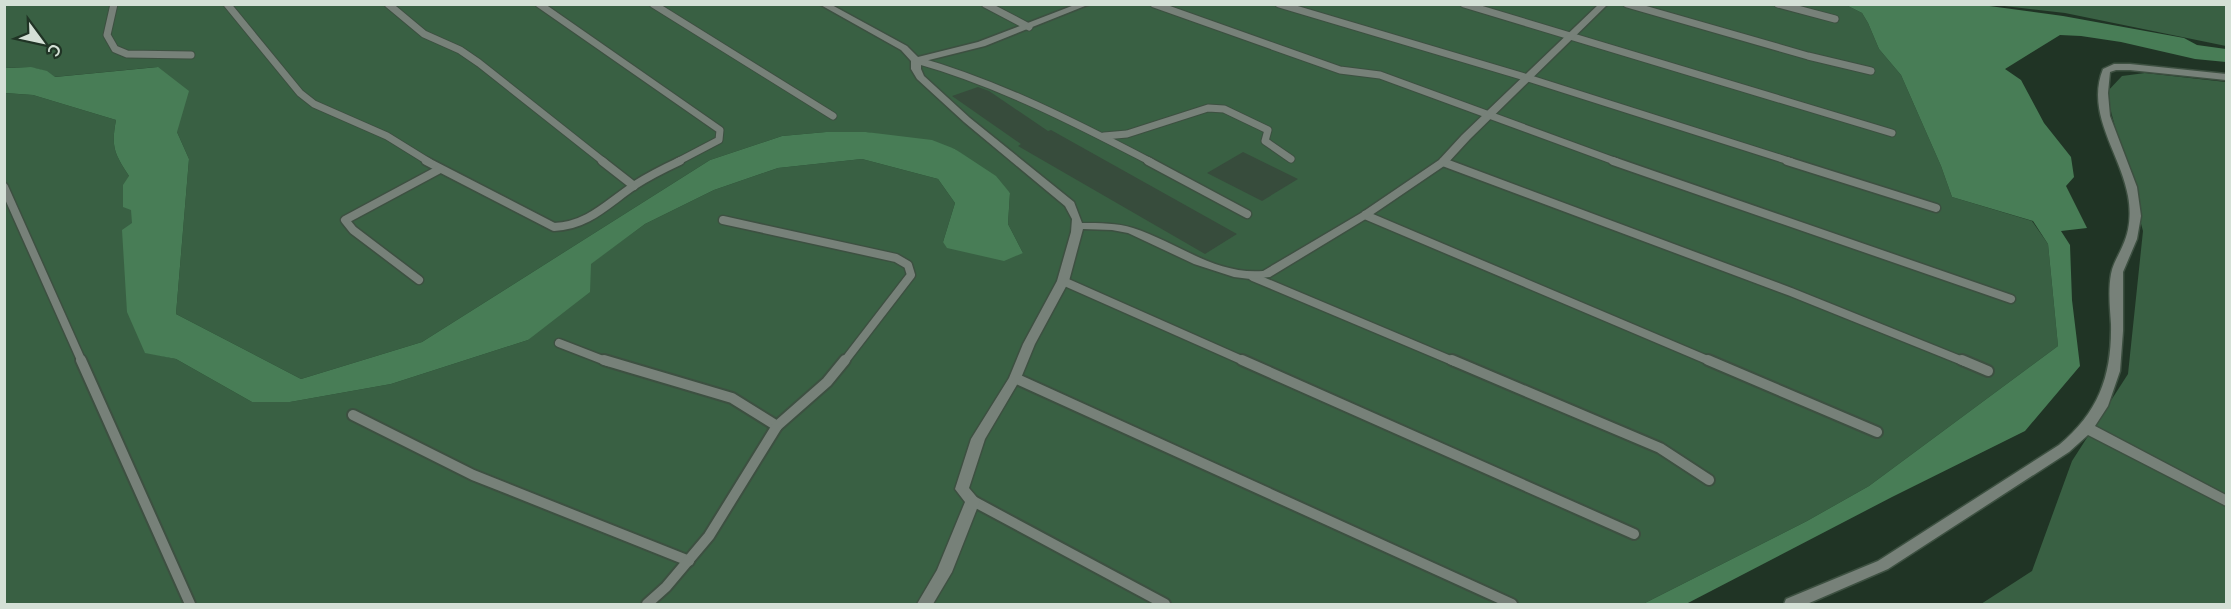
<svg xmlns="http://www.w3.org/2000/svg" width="2231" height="609" viewBox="0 0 2231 609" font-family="Lato,sans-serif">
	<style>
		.green { fill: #396043 }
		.water { fill: #487d56 }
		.building { fill: #374c3c }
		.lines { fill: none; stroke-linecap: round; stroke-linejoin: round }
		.lane-far2-casing { stroke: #3d5041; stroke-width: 9 }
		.lane-far1-casing { stroke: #3d5041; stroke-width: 11 }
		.lane-casing { stroke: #3d5041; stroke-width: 14 }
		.street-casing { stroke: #3d5041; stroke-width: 3 }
		.lane-far2 { stroke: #778179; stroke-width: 7 }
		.lane-far1 { stroke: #778179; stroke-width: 8 }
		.lane { stroke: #778179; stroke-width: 10 }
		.street { fill: #778179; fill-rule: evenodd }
	</style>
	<rect width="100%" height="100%" fill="#203425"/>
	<!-- green -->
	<g class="green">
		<path d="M5,5H1846L1862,13L1868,23L1879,49L1901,75L1941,166L1952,197L2032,221L2048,244L2058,346L1869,486L1807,521L1643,604H5L4,93L33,95L116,120C111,147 114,153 129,176L145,352L176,359L252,402H290L391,384L528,340L590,264L645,224L714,190L778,168L862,159L938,179L955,203L943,242L1023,253L1008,224L1010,193L955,149L866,132H826L782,136L710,160L422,342L301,379L176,314L189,159L177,132L157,67L54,77C40,65 22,67 5,68Z"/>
		<polygon points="1996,5 2226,5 2226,46 2065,13"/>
		<polygon points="2145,73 2226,82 2226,604 1981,604 2032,571 2072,461 2128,374 2143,231 2106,93 2122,76"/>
	</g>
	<!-- water -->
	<g class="water">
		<polygon points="1846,5 1982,5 2063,16 2184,38 2197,45 2226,49 2226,62 2195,59 2121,42 2081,36 2060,35 2005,69 2021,80 2044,123 2071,157 2074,177 2066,186 2087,228 2061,231 2070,245 2072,300 2080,366 2025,431 1892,497 1686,604 1643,604 1807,521 1869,486 2058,346 2048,244 2033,221 1952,197 1941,166 1901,75 1879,49 1868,23 1862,13"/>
		<path d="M31,67L47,71L55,77L158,67L189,91L177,132L189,159L176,314L301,379L422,342L710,160L782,136L826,132H866L932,140L955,149L996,176L1010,193L1008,224L1023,253L1004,261L947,248L943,242L955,203L938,179L862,159L778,168L714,190L645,224L591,264L590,292L528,340L391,384L290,402H252L176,359L145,353L127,312L122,230L132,223L131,210L123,207V185L129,176C114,153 111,147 116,120L33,95L5,93V68Z"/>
	</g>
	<!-- building -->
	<g class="building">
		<polygon points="978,87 989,91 1048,131 1051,130 1237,234 1205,254 1018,146 1021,144 952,96"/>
		<polygon points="1243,152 1298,179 1262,201 1207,173"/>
	</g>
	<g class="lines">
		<!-- lane-far2 casing -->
		<g class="lane-far2-casing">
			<g id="lane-far2">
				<polyline points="114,4 107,35 115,49 127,54 191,55"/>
				<polyline points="227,4 300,93 314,104 387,136 429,162"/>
				<polyline points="388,4 424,34 460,50 479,63 604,162"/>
				<polyline points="539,4 720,130 719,140 677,162"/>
				<polyline points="653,4 833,116"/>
				<polyline points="985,4 1029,27"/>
				<polyline points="1154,4 1340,70 1380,75 1617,162"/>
				<polyline points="1279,4 1528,78 1792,162"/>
				<polyline points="1464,4 1892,133"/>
				<polyline points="1627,4 1808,56 1871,71"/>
				<polyline points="1778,4 1835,19"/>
				<path d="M916,60C998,83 1076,123 1151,162"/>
				<polyline points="1104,136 1127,134 1208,108 1224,109 1268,130 1265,141 1291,159"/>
			</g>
		</g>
		<!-- lane-far1 casing -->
		<g class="lane-far1-casing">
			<g id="lane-far1">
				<path d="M426,161L554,227C588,226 608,203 635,185C649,176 665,168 680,161"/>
				<polyline points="602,161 634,186"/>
				<polyline points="1148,161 1247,214"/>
				<polyline points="1613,161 2011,299"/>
				<polyline points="1787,161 1936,208"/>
				<polyline points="1443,162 1791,292 1965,362"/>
				<polyline points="4,187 82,362"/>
				<polyline points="1365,215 1712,362"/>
				<polyline points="723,220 896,258 908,265 911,275 844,362"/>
				<polyline points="1253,277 1455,362"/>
				<polyline points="419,280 353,230 345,220 440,169"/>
				<polyline points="1063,281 1246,362"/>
				<polyline points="559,343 608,362"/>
			</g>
		</g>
		<!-- lane casing -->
		<g class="lane-casing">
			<g id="lane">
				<polyline points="81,360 190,604"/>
				<polyline points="604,360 732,398 777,426"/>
				<polyline points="1242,360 1634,534"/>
				<polyline points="1452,360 1660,448 1709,480"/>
				<polyline points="1708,360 1877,432"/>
				<polyline points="1962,360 1988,371"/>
				<polyline points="1015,378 1512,604"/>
				<polyline points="353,415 473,475 689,561"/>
				<polyline points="973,501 1165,604"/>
				<polyline points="647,604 666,587 709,536 777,426 827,382 845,360"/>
			</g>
		</g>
		<!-- street casing -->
		<g class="street-casing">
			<g id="street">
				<path d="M819,4H830L907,46L918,57L978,42L1077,4H1090L985,46L921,62V69L924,76L970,118L1074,202L1082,223C1100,223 1117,223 1133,228C1177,242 1215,275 1263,271L1361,213L1439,160L1462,135L1599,4H1608L1470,139L1447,164L1369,217L1270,277L1250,279L1234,277L1194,264L1128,233L1112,230L1083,229L1069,281L1035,344L1021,378L985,439L969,488L980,501L952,572L933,604H917L937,570L965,502L955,489L971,439L1009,378L1023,344L1057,281L1071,232L1072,219L1065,206L964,122L917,79L911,69V61L901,50Z"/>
				<path d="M2130,64L2226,74V80L2130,70H2116L2110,72L2108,93L2110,116L2137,187L2141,216L2137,239L2123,272V331L2120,371L2108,406L2095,426L2226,495V506L2088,435L2069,452L1888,569L1807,604H1784L1786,599L1878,561L2059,445C2099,412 2112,375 2111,324C2110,308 2108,291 2111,274C2113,263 2119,255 2123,245C2130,230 2131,212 2128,196C2121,154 2085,114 2103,69L2114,64Z"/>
			</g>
		</g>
		<!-- lane-far2 -->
		<use href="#lane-far2" class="lane-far2"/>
		<!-- lane-far1 -->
		<use href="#lane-far1" class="lane-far1"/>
		<!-- lane -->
		<use href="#lane" class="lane"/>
		<!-- street -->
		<use href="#street" class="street"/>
	</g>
	<!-- border -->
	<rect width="2231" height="609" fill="none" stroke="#d4e0d6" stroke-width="12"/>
	<!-- north arrow -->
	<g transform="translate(42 42) rotate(123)" stroke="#203425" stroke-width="4.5" paint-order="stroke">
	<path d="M0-4.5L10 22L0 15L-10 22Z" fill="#d4e0d6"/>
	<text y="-9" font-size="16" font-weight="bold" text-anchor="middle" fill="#d4e0d6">С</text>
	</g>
</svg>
